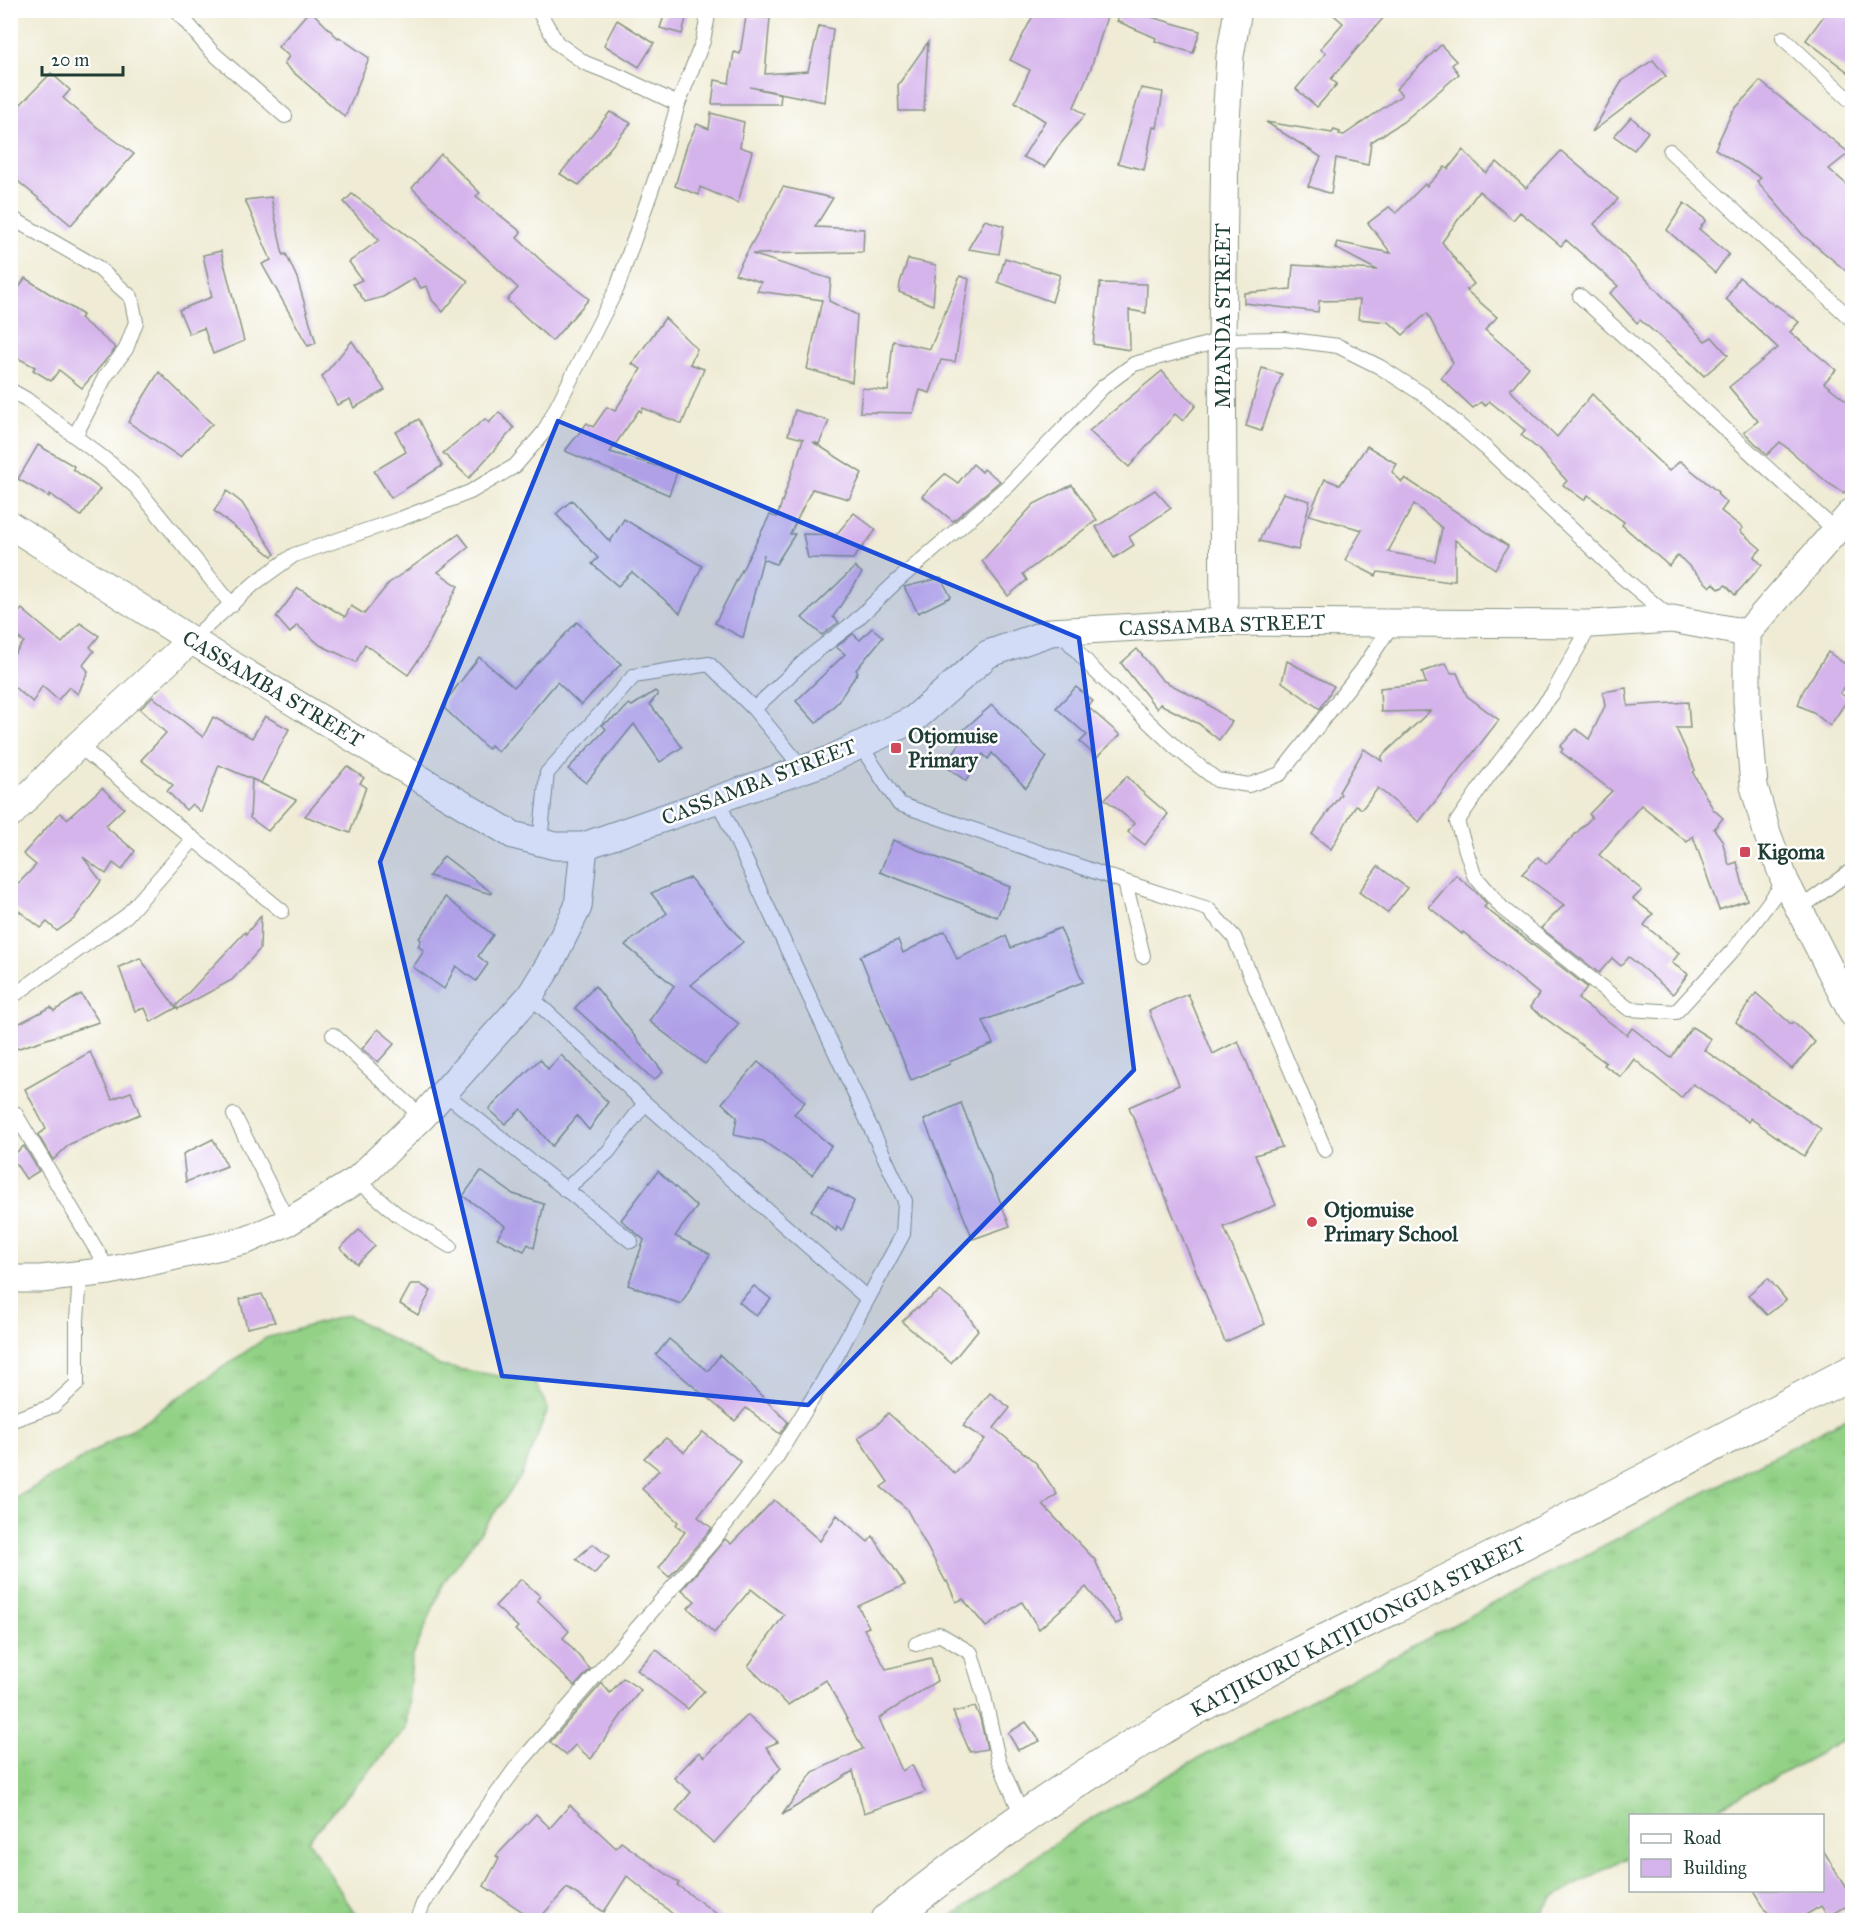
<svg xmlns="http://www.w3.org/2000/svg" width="1863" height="1931" viewBox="0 0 1863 1931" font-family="'IM FELL Great Primer',serif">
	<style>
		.grass { fill: url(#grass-tufts); stroke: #59875d; stroke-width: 1.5 }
		.building { fill: #d5b4ec; fill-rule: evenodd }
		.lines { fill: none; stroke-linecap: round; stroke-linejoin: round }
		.service-casing { stroke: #879484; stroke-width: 16 }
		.minor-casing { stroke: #879484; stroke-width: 29 }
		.tertiary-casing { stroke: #879484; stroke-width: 35 }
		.service { stroke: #fff; stroke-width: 14 }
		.minor { stroke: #fff; stroke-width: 27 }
		.tertiary { stroke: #fff; stroke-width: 33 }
		.marked { fill: #1d4ed8; fill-opacity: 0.2; stroke: #1d4ed8; stroke-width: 4.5; stroke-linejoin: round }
		.poi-dot { fill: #d1495b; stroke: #fff; stroke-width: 2 }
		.labels { text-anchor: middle; stroke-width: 5; stroke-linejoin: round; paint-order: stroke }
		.street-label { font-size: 21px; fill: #1f3d34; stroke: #fff }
		.poi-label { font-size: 21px; font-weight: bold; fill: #1f3d34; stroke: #fff; text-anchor: start }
	</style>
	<defs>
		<pattern id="grass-tufts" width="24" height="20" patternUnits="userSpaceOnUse" patternTransform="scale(1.5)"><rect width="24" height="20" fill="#93d186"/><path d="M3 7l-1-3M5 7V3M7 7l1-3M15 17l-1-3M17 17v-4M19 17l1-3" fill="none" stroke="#7eb474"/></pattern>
	</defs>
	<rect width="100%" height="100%" fill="#fff"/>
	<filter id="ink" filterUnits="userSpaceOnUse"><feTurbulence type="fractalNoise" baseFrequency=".0167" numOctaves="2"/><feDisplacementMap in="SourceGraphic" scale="12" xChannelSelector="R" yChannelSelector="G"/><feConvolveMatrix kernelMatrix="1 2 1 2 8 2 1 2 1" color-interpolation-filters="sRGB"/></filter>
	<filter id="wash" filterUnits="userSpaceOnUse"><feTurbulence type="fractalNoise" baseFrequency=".008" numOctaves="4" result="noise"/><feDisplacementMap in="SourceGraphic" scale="24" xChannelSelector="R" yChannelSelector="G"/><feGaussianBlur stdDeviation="1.35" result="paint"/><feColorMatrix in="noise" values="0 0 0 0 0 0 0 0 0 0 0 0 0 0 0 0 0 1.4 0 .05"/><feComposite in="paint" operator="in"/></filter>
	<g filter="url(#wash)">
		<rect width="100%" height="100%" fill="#efebd4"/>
		<!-- grass -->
		<g class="grass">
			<polygon points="348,1315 440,1366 535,1382 548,1409 520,1478 444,1582 412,1658 406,1729 308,1840 359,1920 11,1920 11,1501 138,1425 266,1338"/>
			<polygon points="1852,1415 1852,1736 1705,1815 1630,1816 1630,1855 1554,1897 1536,1920 948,1920 1079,1826 1198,1759"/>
		</g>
		<g id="blocks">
			<!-- building -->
			<g class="building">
				<polygon points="310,10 338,38 339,37 369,58 345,117 284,64 289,56 278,47"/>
				<polygon points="666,10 688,10 682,34 660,28"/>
				<polygon points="1036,10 1109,10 1091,68 1074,107 1085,115 1057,148 1045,167 1023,157 1045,121 1015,102 1030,70 1010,60"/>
				<polygon points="1121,10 1127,10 1200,31 1193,53 1155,41 1156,38 1117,21"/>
				<polygon points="1328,10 1390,10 1331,79 1337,84 1317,107 1296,89 1326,53 1320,49 1343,23"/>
				<polygon points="1828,10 1852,10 1852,75 1806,40"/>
				<polygon points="746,17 770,18 765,74 808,71 819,26 833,29 825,102 750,87 781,94 780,104 712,104 715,80 729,83 734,52 740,54"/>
				<polygon points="617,20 654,43 639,67 604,45"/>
				<polygon points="928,42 924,111 899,111 898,85"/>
				<polygon points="1441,45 1456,61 1452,65 1459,74 1403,122 1371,142 1368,165 1336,158 1331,194 1308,186 1321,157 1266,122 1332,133 1334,130 1340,132 1339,134 1344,135 1402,95 1396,89"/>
				<polygon points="1653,60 1666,76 1592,132 1622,81"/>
				<polygon points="51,73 70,90 63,98 97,127 134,154 71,225 20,183 10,172 10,94 21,104"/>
				<polygon points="1760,81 1849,153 1829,169 1852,189 1852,276 1803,235 1757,181 1761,178 1715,149 1732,112"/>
				<polygon points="1141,88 1163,92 1157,128 1153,127 1144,170 1118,163"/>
				<polygon points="610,112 631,123 579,185 560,174"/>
				<polygon points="711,113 744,122 740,147 752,151 738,203 700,187 699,195 675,186 687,145 697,124 709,129"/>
				<polygon points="1631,117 1648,132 1634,150 1614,136"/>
				<polygon points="1463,150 1486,173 1497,162 1526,188 1561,151 1618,199 1594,224 1705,341 1712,337 1728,355 1704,376 1689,361 1640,320 1637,323 1610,293 1618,286 1566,240 1561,246 1520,212 1513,220 1479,191 1442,242 1474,284 1466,290 1497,317 1485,330 1529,367 1510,390 1557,437 1592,394 1638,440 1637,441 1669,471 1680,461 1718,492 1717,494 1727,503 1721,511 1743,528 1740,531 1761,549 1754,557 1762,565 1735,595 1726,585 1719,589 1714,583 1710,587 1678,555 1669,566 1622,525 1624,522 1588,495 1584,500 1563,485 1567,481 1538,449 1521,435 1525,430 1489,401 1485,406 1481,402 1473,408 1441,378 1453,363 1427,313 1403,335 1389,322 1358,319 1360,300 1319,301 1318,312 1244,303 1244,293 1291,289 1293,265 1377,270 1335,248 1337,242 1391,253 1368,223 1389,207 1396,213 1425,184 1427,186 1445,167 1448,169"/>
				<polygon points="441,154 480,193 476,196 521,232 517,238 546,265 589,299 552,341 507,300 518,288 412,188"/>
				<polygon points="783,187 833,198 815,227 864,229 863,252 752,254 831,279 829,301 857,315 852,382 807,369 822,300 757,291 761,282 735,274"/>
				<polygon points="352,194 468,281 443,312 432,300 427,286 421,288 414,278 383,297 365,302 353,284 362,280 349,262 379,240 344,202"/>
				<polygon points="271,197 283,255 286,254 297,278 316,343 308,346 262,264 271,260 245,200"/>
				<polygon points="1684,203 1706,220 1699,229 1729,254 1715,273 1667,230"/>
				<polygon points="985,220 1004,226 999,254 968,249"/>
				<polygon points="221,251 244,341 213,354 204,328 189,334 179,310 212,297 203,255"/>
				<polygon points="1005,258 1060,275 1052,302 998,282"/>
				<polygon points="908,259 936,265 933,305 899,292 900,283"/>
				<polygon points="960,276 969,279 955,362 941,360 930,393 920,390 913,413 860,412 862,388 888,391 893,341 930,349"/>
				<polygon points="1739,277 1775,306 1776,305 1799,322 1790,332 1836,370 1824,383 1852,405 1852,478 1844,493 1828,483 1780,442 1767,455 1744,432 1758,421 1729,387 1778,348 1726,299"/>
				<polygon points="25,278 83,315 80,318 116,348 82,388 59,370 51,381 33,370 35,367 10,354 10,302"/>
				<polygon points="1100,283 1147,284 1146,313 1129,310 1130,350 1093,344"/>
				<polygon points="665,318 697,349 690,364 704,369 682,424 643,408 641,412 639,410 610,452 677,472 669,495 565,451 587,423 593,427 607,407 615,411 641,369 632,364"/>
				<polygon points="352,341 385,390 354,408 350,399 337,405 322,377"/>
				<polygon points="1262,368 1282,374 1261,431 1246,426"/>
				<polygon points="1162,371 1175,386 1196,405 1183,421 1175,414 1129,467 1089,431"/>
				<polygon points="159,372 212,424 180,457 128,422"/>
				<polygon points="795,410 829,421 819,444 813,442 862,473 849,499 812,489 790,534 795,534 776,564 763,559 764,554 743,638 715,623 770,515 777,517 803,439 788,435"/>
				<polygon points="499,412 514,428 469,478 443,453 485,419 489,423"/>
				<polygon points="419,419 442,466 391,498 374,471 406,452 396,432"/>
				<polygon points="38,445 74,466 73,469 100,489 81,516 50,494 49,497 18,479"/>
				<path d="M1367,446L1397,464L1392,472L1402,482L1405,478L1508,546L1495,569L1455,540V580H1450V582L1378,572L1376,576L1345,560L1362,530L1309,515L1325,479L1340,485ZM1414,504L1442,528L1435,561L1388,552Z"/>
				<polygon points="973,464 982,472 984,469 1000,481 953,521 922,496 945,474 958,483"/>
				<polygon points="1072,485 1097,520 1023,574 1027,580 1008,596 982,561 1034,504"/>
				<polygon points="1155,490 1171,508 1129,537 1134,545 1114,558 1096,527"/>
				<polygon points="227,491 242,503 275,554 272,556 214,511"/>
				<polygon points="1283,493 1310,501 1298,550 1259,541"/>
				<polygon points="572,500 610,542 624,519 702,566 680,613 632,572 618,586 592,564 598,558 556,514"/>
				<polygon points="854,513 876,530 853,559 808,558 803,534 836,535"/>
				<polygon points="459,534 469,547 438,572 458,586 427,647 408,675 365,644 356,662 320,645 297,625 290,633 276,617 298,588 345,617 351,606 364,614 389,583"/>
				<polygon points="855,567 862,573 833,617 839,622 822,635 802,618"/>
				<polygon points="941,578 951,597 918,613 904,587"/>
				<polygon points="22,609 62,643 80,623 99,636 90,647 94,651 83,665 88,671 78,694 69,687 58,700 42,686 33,702 10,684 10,659 24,642 10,632 10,622"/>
				<polygon points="577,622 621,664 581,705 557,682 498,752 491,745 488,749 445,709 445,702 479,657 514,687"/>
				<polygon points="872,628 883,637 856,670 858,672 838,702 816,723 796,701 845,654 836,647 853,634 860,640"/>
				<polygon points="1137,649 1162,680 1206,703 1232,722 1219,740 1199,724 1160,704 1157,709 1121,663"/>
				<polygon points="1828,652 1852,669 1852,679 1840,693 1848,699 1830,726 1813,712 1798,705 1803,691"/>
				<polygon points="1287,661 1334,686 1320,709 1282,682"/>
				<polygon points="1446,663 1451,673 1457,673 1467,696 1499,720 1419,822 1378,788 1362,809 1356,805 1331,849 1312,834 1341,794 1339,792 1364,749 1382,761 1382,756 1430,711 1381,712 1380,688 1426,683 1422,672"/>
				<polygon points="1076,687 1093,701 1088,707 1120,735 1097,757 1080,742 1087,735 1056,708"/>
				<polygon points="1626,688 1628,706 1688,702 1690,728 1676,728 1695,770 1693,773 1713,809 1723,818 1714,829 1722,840 1729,865 1737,862 1747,900 1719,910 1693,836 1687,842 1641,805 1599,855 1642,890 1633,899 1653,914 1644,925 1679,953 1672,963 1688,974 1673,994 1629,957 1621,966 1612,958 1599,973 1541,928 1564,905 1522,874 1538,857 1546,864 1592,817 1589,814 1612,791 1561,752 1563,749 1560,747 1576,729 1589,739 1605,706 1603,692"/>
				<polygon points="655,691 658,694 650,704 682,747 660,762 634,724 586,783 568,769 606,729 602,725 620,714 629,704 632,706"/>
				<polygon points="153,697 203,737 213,717 252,738 265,716 289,729 261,783 219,765 201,812 192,804 186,810 167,791 173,785 141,760 166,733 140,709"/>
				<polygon points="992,705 1047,757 1026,788 992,753 988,759 983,754 966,781 944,765 967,734 963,730"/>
				<polygon points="347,766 364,778 360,783 366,787 350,833 305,816"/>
				<polygon points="1127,776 1140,790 1168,814 1145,845 1128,832 1134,823 1105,799"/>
				<polygon points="252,779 296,800 268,831 250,818"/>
				<polygon points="102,788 124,808 105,826 135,851 122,870 113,863 106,874 83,857 101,881 74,919 57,931 47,922 41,928 10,904 10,892 36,865 23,854 60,813 67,819"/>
				<polygon points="893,840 1010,887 997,917 880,872"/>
				<polygon points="444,856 492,893 491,894 429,876"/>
				<polygon points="1378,866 1407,888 1387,913 1359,892"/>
				<polygon points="1456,875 1475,891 1487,904 1484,907 1587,987 1578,999 1627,1035 1632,1028 1671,1058 1692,1027 1711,1039 1704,1050 1821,1129 1804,1156 1750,1118 1749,1122 1693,1084 1681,1098 1634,1059 1621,1077 1604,1065 1606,1063 1530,1007 1539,994 1463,932 1462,934 1429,907"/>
				<polygon points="690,878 743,942 691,985 739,1024 705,1064 649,1021 674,986 625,945 667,913 651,893"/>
				<polygon points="445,897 493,935 478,956 488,964 476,981 456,966 444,989 413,967 424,951 418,946 421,940 419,938 430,924"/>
				<polygon points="261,916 260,949 232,980 178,1009 176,1006 245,932 246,934"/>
				<polygon points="1060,928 1083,982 983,1021 993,1044 949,1062 950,1064 911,1080 860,956 898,940 903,953 945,931 957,959 1006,936 1011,948"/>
				<polygon points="140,958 176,1008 151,1022 145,1008 135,1011 119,967"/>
				<polygon points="595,986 663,1072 654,1080 575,1008"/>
				<polygon points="1756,993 1791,1024 1793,1022 1815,1042 1792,1069 1736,1022"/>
				<polygon points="81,994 99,1022 16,1049 10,1039 10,1028 51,1007 54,1011"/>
				<polygon points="1188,994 1213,1054 1238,1041 1282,1147 1255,1155 1276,1205 1224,1227 1265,1324 1225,1342 1129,1107 1179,1085 1149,1011"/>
				<polygon points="378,1029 395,1043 378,1062 362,1049"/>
				<polygon points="90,1052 112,1099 131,1092 140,1114 70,1144 53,1160 38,1135 46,1129 25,1089"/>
				<polygon points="561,1055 608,1102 589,1130 577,1116 552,1146 521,1109 505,1124 489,1109 540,1059 548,1069"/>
				<polygon points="758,1062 805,1102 794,1114 831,1146 812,1175 763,1141 734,1135 737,1117 722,1103"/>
				<polygon points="961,1103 1010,1226 973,1239 924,1120"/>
				<polygon points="213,1139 227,1166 186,1182 183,1154"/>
				<polygon points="24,1146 39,1171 26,1179 11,1157"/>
				<polygon points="481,1171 513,1194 544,1204 534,1248 528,1244 524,1251 497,1238 505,1226 463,1196"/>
				<polygon points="658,1171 697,1207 675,1236 710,1254 681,1304 628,1285 644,1240 621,1220"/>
				<polygon points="828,1186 854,1201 842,1231 837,1227 836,1231 811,1210"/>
				<polygon points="359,1230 375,1246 357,1264 340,1248"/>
				<polygon points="1768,1278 1786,1300 1767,1315 1748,1295"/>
				<polygon points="411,1284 420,1284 431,1291 418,1315 400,1304"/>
				<polygon points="754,1286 771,1299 756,1316 739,1302"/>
				<polygon points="940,1291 964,1310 978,1330 951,1363 902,1322 917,1307 918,1308"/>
				<polygon points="262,1294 275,1322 247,1328 240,1299"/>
				<polygon points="669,1339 708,1371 720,1355 788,1422 780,1434 746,1408 735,1421 656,1355"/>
				<polygon points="990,1393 1010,1408 994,1428 1036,1463 1057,1494 1043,1505 1095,1560 1122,1621 1116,1624 1086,1587 1039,1629 1022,1602 986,1627 963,1599 956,1602 947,1581 946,1582 906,1508 881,1487 888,1482 858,1438 878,1424 888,1413 955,1474 985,1439 963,1426"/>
				<polygon points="703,1432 741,1462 698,1517 712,1528 669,1577 659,1568 685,1532 676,1525 678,1522 642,1489 659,1470 644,1458 666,1438 684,1452"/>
				<polygon points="774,1500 820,1541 837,1515 868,1542 873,1536 905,1585 858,1606 869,1627 864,1629 886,1669 931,1658 937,1681 879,1718 902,1771 912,1765 925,1792 864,1813 853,1771 782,1815 813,1772 863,1749 826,1680 788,1705 748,1666 784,1615 751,1589 714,1633 688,1608 695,1601 682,1590 725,1539 731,1544"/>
				<polygon points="593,1544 609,1557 594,1574 576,1559"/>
				<polygon points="521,1579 540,1596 537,1600 569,1631 563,1638 590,1669 575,1686 515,1630 518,1627 495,1606"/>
				<polygon points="656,1649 704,1691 688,1709 637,1670"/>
				<polygon points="623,1678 641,1690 627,1707 591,1759 575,1745 566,1755 550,1742 602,1683 610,1693"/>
				<polygon points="975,1707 980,1718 987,1749 970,1752 953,1712"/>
				<polygon points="748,1715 778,1742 766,1747 781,1768 714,1843 676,1811 691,1792 674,1778 699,1752 704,1757"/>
				<polygon points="1026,1722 1040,1741 1018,1750 1008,1733"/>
				<polygon points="570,1805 616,1848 621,1842 679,1883 677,1885 725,1920 680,1920 627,1876 604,1912 567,1888 538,1920 535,1920 484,1886 499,1858 496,1856 536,1814 550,1828"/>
				<polygon points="1822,1848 1852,1899 1852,1903 1828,1917 1821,1906 1797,1920 1772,1920 1754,1890 1822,1890"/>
			</g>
		</g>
	</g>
	<g filter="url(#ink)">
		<use href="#blocks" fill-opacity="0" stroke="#879484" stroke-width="1.5"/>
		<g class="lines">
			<!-- service casing -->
			<g class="service-casing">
				<g id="service">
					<polyline points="176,10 212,52 285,116"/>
					<polyline points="538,10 557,43 585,63 621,77 678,104"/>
					<polyline points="1783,38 1852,102"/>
					<polyline points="1670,151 1852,320"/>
					<polyline points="10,217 97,267 131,297 136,322 126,349 105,377 75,436"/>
					<polyline points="1580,296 1836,531"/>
					<polyline points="10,390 26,399 110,463 136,487 232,605"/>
					<polyline points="1591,624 1553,693 1487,778 1457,822 1474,875 1502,908 1629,1009 1676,1012 1735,948 1785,881"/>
					<polyline points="1059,631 1095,671 1176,748 1217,780 1249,785 1280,774 1362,670 1393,623"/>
					<polyline points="191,640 255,583 294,555 400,519 470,492 515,466 544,432 617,288 664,154 678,104 703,41 709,10"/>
					<polyline points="754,709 809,657 853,623 896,582 1008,486 1103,387 1134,364 1222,340 1284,339 1338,346 1380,367 1424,395 1488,450 1620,575 1671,618"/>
					<polyline points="78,745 282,911"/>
					<polyline points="860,745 899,804 1125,882 1208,909 1234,937 1325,1150"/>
					<polyline points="540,842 547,773 634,676 709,664 754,709 803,769"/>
					<polyline points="1125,882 1143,956"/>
					<polyline points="1798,910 1852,870"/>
					<polyline points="530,996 645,1103 867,1298"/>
					<polyline points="10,998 126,916 193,840"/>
					<polyline points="333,1035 422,1117"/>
					<polyline points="443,1092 631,1241"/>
					<polyline points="15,1113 109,1271"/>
					<polyline points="234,1115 288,1222"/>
					<polyline points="357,1180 398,1215 450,1246"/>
					<polyline points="565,1190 608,1152 645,1103"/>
					<polyline points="10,1421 53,1406 77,1384 77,1320 80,1275"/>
					<polyline points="916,1644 939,1634 971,1653 984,1696 998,1759 1023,1818"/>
					<polyline points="417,1920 423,1904 480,1817 518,1765 712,1542 776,1458 822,1383 903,1234 905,1201 717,799"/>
				</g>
			</g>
			<!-- minor casing -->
			<g class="minor-casing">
				<g id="minor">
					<polyline points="1852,512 1747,633 1747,702 1754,786 1767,833 1785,881 1852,1013"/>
					<polyline points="10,525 191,640 513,835 555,846 584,846 827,761 914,719 988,654 1051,632 1224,622 1591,624 1672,619 1747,633"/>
					<polyline points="1224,622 1222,340 1225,138 1230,56 1238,10"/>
					<polyline points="10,815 78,745 191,640"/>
					<polyline points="10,1279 41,1279 109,1271 247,1240 288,1222 357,1180 422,1117 530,996 549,965 578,907 584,846"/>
				</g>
			</g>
			<!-- tertiary casing -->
			<g class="tertiary-casing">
				<path id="tertiary" d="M888,1920C976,1848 1069,1783 1167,1725C1266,1666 1372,1619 1475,1567C1602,1504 1727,1437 1852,1372"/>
			</g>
			<!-- service -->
			<use href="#service" class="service"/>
			<!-- minor -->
			<use href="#minor" class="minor"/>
			<!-- tertiary -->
			<use href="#tertiary" class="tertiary"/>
		</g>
	</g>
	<!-- marked area -->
	<path class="marked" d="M558,421L1079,638L1134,1070L808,1405L502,1376L380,862Z"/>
	<!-- markers -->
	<g class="poi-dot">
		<rect x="890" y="742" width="12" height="12" rx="3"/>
		<rect x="1739" y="846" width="12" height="12" rx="3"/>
		<circle cx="1312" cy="1222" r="6"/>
	</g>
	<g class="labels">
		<!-- street labels -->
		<g class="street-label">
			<text transform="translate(1223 316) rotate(-90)" y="7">MPANDA STREET</text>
			<text transform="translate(1222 625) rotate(-2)" y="7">CASSAMBA STREET</text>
			<text transform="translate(273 689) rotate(31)" y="7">CASSAMBA STREET</text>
			<text transform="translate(759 782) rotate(-21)" y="7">CASSAMBA STREET</text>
			<text transform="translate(1358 1627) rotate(-27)" y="7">KATJIKURU KATJIUONGUA STREET</text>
		</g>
		<!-- poi labels -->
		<g class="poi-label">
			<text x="908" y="743">Otjomuise<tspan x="908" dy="24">Primary</tspan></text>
			<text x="1757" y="859">Kigoma</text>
			<text x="1324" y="1217">Otjomuise<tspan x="1324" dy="24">Primary School</tspan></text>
		</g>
	</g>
	<!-- margin -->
	<rect width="1863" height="1931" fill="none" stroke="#fff" stroke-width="36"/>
	<!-- legend -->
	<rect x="1629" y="1814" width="195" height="78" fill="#ffffff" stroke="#a5b1ae" stroke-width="1.5"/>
	<rect x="1641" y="1834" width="30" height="9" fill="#ffffff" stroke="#a5b1ae" stroke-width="1.5"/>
	<text x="1683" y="1844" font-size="18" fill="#1f3d34">Road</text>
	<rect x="1641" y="1859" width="30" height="18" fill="#d5b4ec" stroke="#a5b1ae" stroke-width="1.5"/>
	<text x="1683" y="1874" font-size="18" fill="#1f3d34">Building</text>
	<!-- scale -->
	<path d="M42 66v9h81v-9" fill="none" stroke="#1f3d34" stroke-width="3"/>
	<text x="51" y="66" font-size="18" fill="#1f3d34" stroke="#ffffff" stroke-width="4.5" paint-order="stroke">20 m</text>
</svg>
